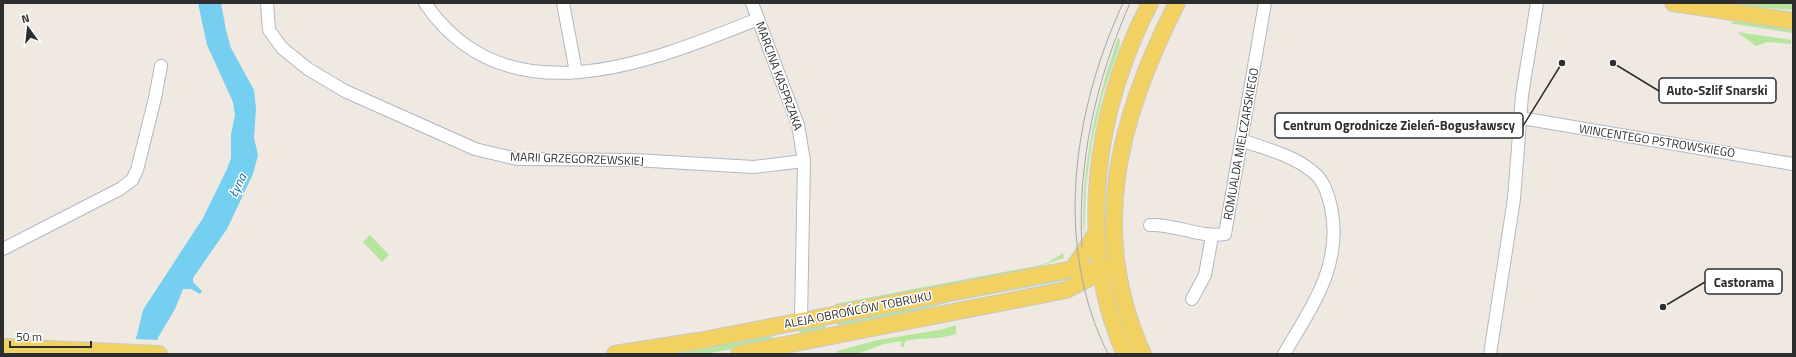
<svg xmlns="http://www.w3.org/2000/svg" width="1796" height="357" viewBox="0 0 1796 357" font-family="'Titillium Web',sans-serif">
	<style>
		.green { fill: #b6e59e }
		.water { fill: #75cff0 }
		.pier { fill: #efe9e1 }
		.lines { fill: none; stroke-linecap: round; stroke-linejoin: round }
		.minor-casing { stroke: #b4b7c1; stroke-width: 14 }
		.major-casing { stroke: #c9c9c9; stroke-width: 18 }
		.minor { stroke: #fff; stroke-width: 12 }
		.major { stroke: #f2d163; stroke-width: 16 }
		.tram { stroke: #a3a6b8; stroke-width: 1 }
		.labels { text-anchor: middle; stroke-width: 3; stroke-linejoin: round; paint-order: stroke }
		.street-label { font-size: 12px; fill: #2e2e2e; stroke: #fff }
		.water-label { font-size: 13px; font-style: italic; fill: #0d6fa3; stroke: #fff }
		.leader { fill: none; stroke: #2e2e2e; stroke-width: 1.5 }
		.callout-dot { fill: #2e2e2e; stroke: #fff; stroke-width: 1.5 }
		.callout { fill: #fff; stroke: #2e2e2e; stroke-width: 1.5 }
		.callout-label { font-size: 13px; text-anchor: middle; font-weight: bold; fill: #2e2e2e }
	</style>
	<rect width="100%" height="100%" fill="#efe9e1"/>
	<!-- green -->
	<g class="green">
		<polygon points="1707,3 1793,3 1793,10"/>
		<polygon points="1741,20 1793,27 1793,33 1729,23"/>
		<polygon points="1737,32 1791,40 1791,44 1767,42 1756,46"/>
		<path d="M1118,38L1120,39L1119,47L1103,93L1092,142L1086,185L1084,237C1080,169 1096,102 1118,38Z"/>
		<polygon points="370,235 389,255 382,262 363,242"/>
		<polygon points="1063,253 1064,258 1035,268 834,308 835,304 1041,265 1049,262"/>
		<polygon points="1067,277 1067,280 950,302 899,316 838,329 837,321"/>
		<polygon points="825,323 826,331 804,335 797,329"/>
		<path d="M956,325V334C939,340 922,337 905,341L904,347H901V341L884,344L858,354H837V351L878,340L939,330Z"/>
		<polygon points="760,335 770,336 777,339 776,341 705,354 657,354"/>
	</g>
	<!-- water -->
	<polygon class="water" points="198,3 221,3 226,30 231,48 254,90 256,109 254,138 258,155 253,174 227,229 193,278 193,282 202,291 200,294 191,289 183,289 175,309 159,336 151,354 130,354 137,335 143,310 203,218 227,169 231,158 231,134 235,115 233,102 207,45"/>
	<!-- pier -->
	<polygon class="pier" points="134,339 159,340 153,354 128,354"/>
	<g class="lines">
		<!-- minor casing -->
		<g class="minor-casing">
			<g id="minor">
				<polyline points="267,3 269,30 282,48 308,69 345,91 475,149 517,159 634,160 754,167 804,161"/>
				<path d="M425,3C506,122 651,62 758,19"/>
				<polyline points="563,3 576,72"/>
				<polyline points="752,3 798,125 804,161 801,320"/>
				<polyline points="1521,118 1793,164"/>
				<path d="M1241,140C1266,149 1293,155 1313,172C1324,180 1328,195 1331,207C1343,265 1312,306 1284,354"/>
				<path d="M1150,225C1177,224 1199,238 1225,234L1265,3"/>
				<polyline points="3,249 120,189 132,180 137,170 155,98 161,66"/>
				<polyline points="1192,299 1205,275 1212,236"/>
				<polyline points="1490,354 1514,199 1522,95 1537,3"/>
			</g>
		</g>
		<!-- major casing -->
		<g class="major-casing">
			<g id="major">
				<polyline points="1673,3 1793,21"/>
				<polyline points="1073,269 1097,232"/>
				<polyline points="3,347 159,354"/>
				<polyline points="615,354 698,341 1073,269 1101,272"/>
				<polyline points="739,354 1066,290 1101,272 1117,268"/>
				<path d="M1125,354C1075,241 1095,110 1150,3"/>
				<path d="M1143,354C1087,231 1119,117 1177,3"/>
			</g>
		</g>
		<!-- minor -->
		<use href="#minor" class="minor"/>
		<!-- major -->
		<use href="#major" class="major"/>
		<!-- tram -->
		<g class="tram">
			<path d="M1082,247C1077,163 1096,80 1130,3"/>
			<path d="M1108,354C1053,244 1073,111 1123,3"/>
		</g>
	</g>
	<g class="labels">
		<!-- street labels -->
		<g class="street-label">
			<text transform="translate(779 76) rotate(70)" y="4">MARCINA KASPRZAKA</text>
			<text transform="translate(1657 141) rotate(9)" y="4">WINCENTEGO PSTROWSKIEGO</text>
			<text transform="translate(1241 144) rotate(-80)" y="4">ROMUALDA MIELCZARSKIEGO</text>
			<text transform="translate(577 159) rotate(2)" y="4">MARII GRZEGORZEWSKIEJ</text>
			<text transform="translate(858 310) rotate(-11)" y="4">ALEJA OBROŃCÓW TOBRUKU</text>
		</g>
		<!-- water labels -->
		<g class="water-label">
			<text transform="translate(237 185) rotate(-64)" y="5">Łyna</text>
		</g>
	</g>
	<!-- callouts -->
	<path class="leader" d="M1613 63L1659 91M1562 63L1523 126M1663 307L1705 282"/>
	<g class="callout-dot">
		<circle cx="1613" cy="63" r="4"/>
		<circle cx="1562" cy="63" r="4"/>
		<circle cx="1663" cy="307" r="4"/>
	</g>
	<g class="callout">
		<rect x="1659" y="78" width="117" height="25" rx="4"/>
		<rect x="1275" y="113" width="248" height="25" rx="4"/>
		<rect x="1705" y="269" width="77" height="25" rx="4"/>
	</g>
	<g class="callout-label">
		<text x="1717" y="95">Auto-Szlif Snarski</text>
		<text x="1399" y="130">Centrum Ogrodnicze Zieleń-Bogusławscy</text>
		<text x="1744" y="287">Castorama</text>
	</g>
	<!-- border -->
	<rect width="1796" height="357" fill="none" stroke="#2e2e2e" stroke-width="8"/>
	<!-- north arrow -->
	<g transform="translate(28 28) rotate(345)" stroke="#ffffff" stroke-width="3" paint-order="stroke">
	<path d="M0-3L7 15L0 10L-7 15Z" fill="#2e2e2e"/>
	<text y="-6" font-size="11" font-weight="bold" text-anchor="middle" fill="#2e2e2e">N</text>
	</g>
	<!-- scale -->
	<path d="M10 341v6h81v-6" fill="none" stroke="#2e2e2e" stroke-width="2"/>
	<text x="16" y="341" font-size="12" fill="#2e2e2e" stroke="#ffffff" stroke-width="3" paint-order="stroke">50 m</text>
</svg>
